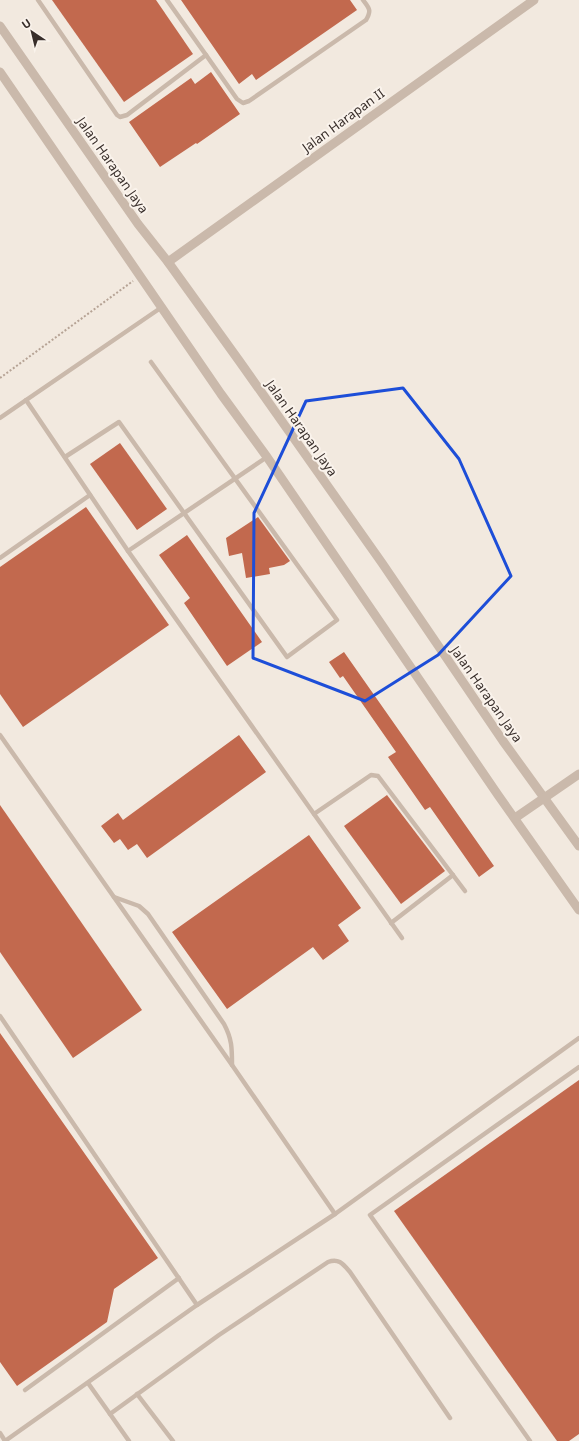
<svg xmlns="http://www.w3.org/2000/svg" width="579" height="1441" viewBox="0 0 579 1441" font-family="'Noto Sans',sans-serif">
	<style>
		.building { fill: #c2694e }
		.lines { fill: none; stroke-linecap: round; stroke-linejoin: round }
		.path { stroke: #b6a395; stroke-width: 2; stroke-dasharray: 2 2; stroke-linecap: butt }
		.service { stroke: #cab9ab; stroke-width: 4.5 }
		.minor { stroke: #cab9ab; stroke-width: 9 }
		.marked { fill: none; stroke: #1d4ed8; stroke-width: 3; stroke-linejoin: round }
		.labels { text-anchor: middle; stroke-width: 4; stroke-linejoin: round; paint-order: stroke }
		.street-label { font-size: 13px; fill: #382e2a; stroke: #faf3ec }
	</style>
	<rect width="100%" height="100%" fill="#f2e9df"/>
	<!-- building -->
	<g class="building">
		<polygon points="52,0 156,0 193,54 124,102"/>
		<polygon points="181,0 350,0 357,10 256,80 252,74 239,84"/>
		<polygon points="211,72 240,114 197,144 196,143 160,167 129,122 191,78 195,84"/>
		<polygon points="120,443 167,509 137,530 90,464"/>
		<polygon points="86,507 169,625 23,727 0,694 0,567"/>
		<polygon points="258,517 290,561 284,565 269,568 270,574 246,578 242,553 229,556 226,538"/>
		<polygon points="187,535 262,642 227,666 184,603 190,598 159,555"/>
		<polygon points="344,652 494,866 479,877 430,807 425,810 388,757 396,752 343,676 340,678 329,662"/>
		<polygon points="239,735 266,772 147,858 137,844 128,850 120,839 114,843 101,826 118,813 123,820"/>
		<polygon points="387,795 445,871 401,904 344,826"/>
		<polygon points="0,805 142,1010 73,1058 0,952"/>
		<polygon points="309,835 361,908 338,925 349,941 323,960 313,947 227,1009 172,932"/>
		<polygon points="0,1033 158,1258 114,1289 107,1322 17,1386 0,1362"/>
		<polygon points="579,1080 579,1434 569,1441 557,1441 394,1211"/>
	</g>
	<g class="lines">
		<!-- path -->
		<polyline class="path" points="0,378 133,281"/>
		<!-- service -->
		<g class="service">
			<path d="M38,0L117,115L120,117L127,115L206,55L237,99L243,103L249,101L366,20C372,10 369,8 363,0"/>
			<polyline points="167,0 206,55"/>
			<polyline points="26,400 128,551 314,814"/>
			<polyline points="0,418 162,307"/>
			<polyline points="65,457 119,422 287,657 337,620 151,362"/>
			<polyline points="128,551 267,457"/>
			<polyline points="0,558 90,495"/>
			<polyline points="0,735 232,1065 335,1214"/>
			<path d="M114,897L139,906L148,914L224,1024C232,1039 232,1048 232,1065"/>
			<polyline points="391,923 453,875"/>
			<polyline points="402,938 314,814 371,775 378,776 465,891"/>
			<polyline points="0,1016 197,1305"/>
			<path d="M88,1383L110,1414L219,1335L328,1262C339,1258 343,1264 350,1272L450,1418"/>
			<polyline points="25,1390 179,1278"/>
			<polyline points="137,1394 173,1441"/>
			<polyline points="110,1414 129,1441"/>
			<polyline points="0,1433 5,1441"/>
			<polyline points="5,1441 197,1305 335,1214 579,1038"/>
			<polyline points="530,1441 370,1215 579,1067"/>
		</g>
		<!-- minor -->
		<g class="minor">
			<polyline points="0,26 138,224 168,262 240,362 382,563 503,741 579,846"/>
			<polyline points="0,72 221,394 267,457 498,795 579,910"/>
			<polyline points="168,262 534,0"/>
			<polyline points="515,818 579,774"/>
		</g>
	</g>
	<!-- marked area -->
	<path class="marked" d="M403,388L459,459L511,576L438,655L365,701L253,658L254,513L306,401Z"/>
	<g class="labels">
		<!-- street labels -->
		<g class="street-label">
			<text transform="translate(343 120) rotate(-36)" y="5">Jalan Harapan II</text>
			<text transform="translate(113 165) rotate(55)" y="5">Jalan Harapan Jaya</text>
			<text transform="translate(302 428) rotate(55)" y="5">Jalan Harapan Jaya</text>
			<text transform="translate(487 694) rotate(55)" y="5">Jalan Harapan Jaya</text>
		</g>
	</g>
	<!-- north arrow -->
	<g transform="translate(32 32) rotate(325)" stroke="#faf3ec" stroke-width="3" paint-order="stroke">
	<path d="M0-3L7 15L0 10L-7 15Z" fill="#382e2a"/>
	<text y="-6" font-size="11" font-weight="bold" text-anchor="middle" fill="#382e2a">U</text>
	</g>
</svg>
